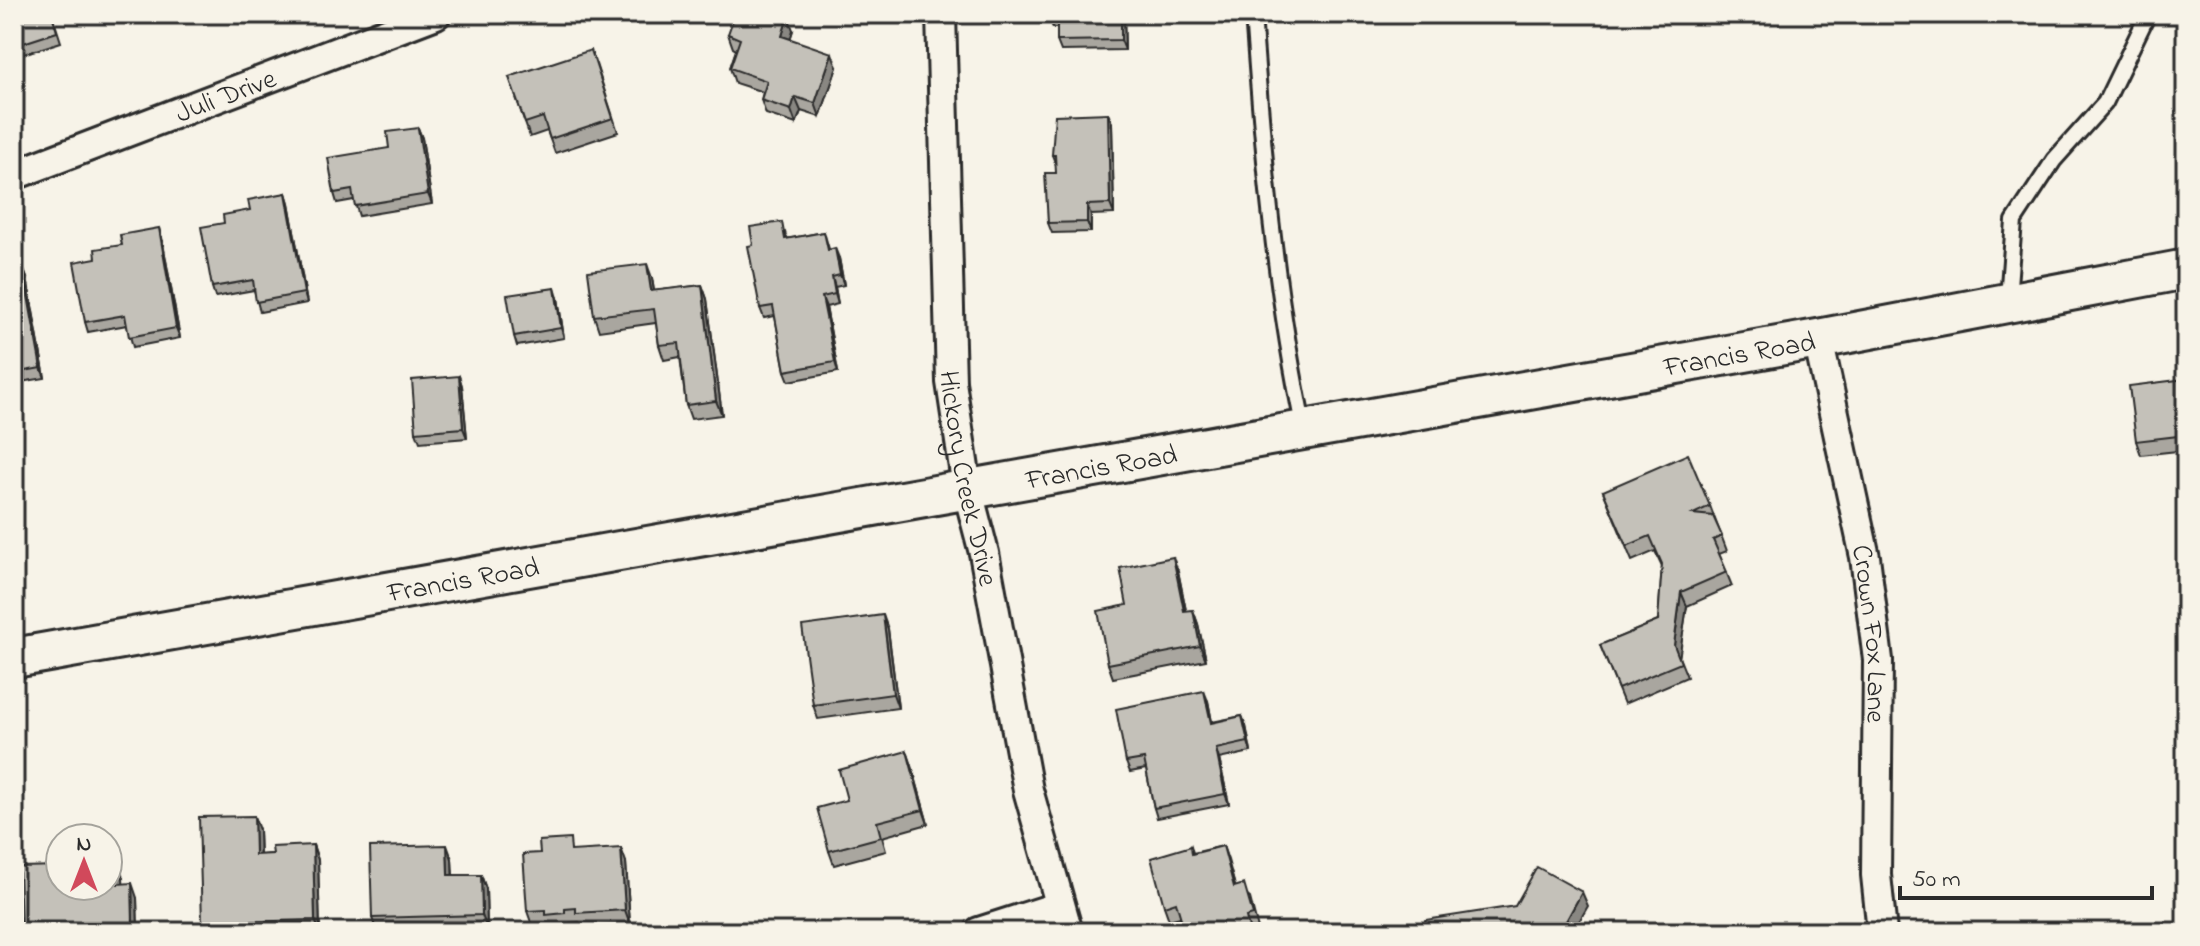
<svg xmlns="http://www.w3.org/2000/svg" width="2200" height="946" viewBox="0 0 2200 946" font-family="'Indie Flower',sans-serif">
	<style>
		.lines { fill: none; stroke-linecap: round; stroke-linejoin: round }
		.lane-casing { stroke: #2b2b2b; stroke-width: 20 }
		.street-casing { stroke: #2b2b2b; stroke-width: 34 }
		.secondary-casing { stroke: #2b2b2b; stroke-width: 44 }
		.lane { stroke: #f7f3e8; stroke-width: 14 }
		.street { stroke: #f7f3e8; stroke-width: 28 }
		.secondary { stroke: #f7f3e8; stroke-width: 38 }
		.wall { fill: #a9a69f; stroke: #2b2b2b; stroke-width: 2 }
		.shaded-wall { fill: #898782; stroke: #2b2b2b; stroke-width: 2 }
		.building { fill: #c4c1b9; stroke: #2b2b2b; stroke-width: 2 }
		.labels { text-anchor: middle; stroke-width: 6; stroke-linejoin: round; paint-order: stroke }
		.street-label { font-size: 28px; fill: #2b2b2b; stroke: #f7f3e8 }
	</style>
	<rect width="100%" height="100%" fill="#f7f3e8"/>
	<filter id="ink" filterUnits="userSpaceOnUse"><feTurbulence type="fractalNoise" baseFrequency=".0125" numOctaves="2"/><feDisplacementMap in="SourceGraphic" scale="16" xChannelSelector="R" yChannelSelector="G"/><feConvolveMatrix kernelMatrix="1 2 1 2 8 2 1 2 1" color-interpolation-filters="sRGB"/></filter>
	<g filter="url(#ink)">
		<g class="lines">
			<!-- lane casing -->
			<g class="lane-casing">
				<g id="lane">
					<path d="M1253,14C1263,153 1275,293 1304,429"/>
					<polyline points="2008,299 2014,221 2054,160 2105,103 2148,14"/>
				</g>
			</g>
			<!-- street casing -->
			<g class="street-casing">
				<g id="street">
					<path id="s1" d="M941,14L951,382L967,488L984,553L1028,790L1068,932"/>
					<path id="s2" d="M14,175L436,14"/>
					<path id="s3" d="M1818,339L1865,557L1878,660L1876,875L1882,932"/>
					<polyline points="979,932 1060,906"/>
				</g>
			</g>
			<!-- secondary casing -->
			<g class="secondary-casing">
				<g id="secondary">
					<path id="s4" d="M14,658L1818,339L2186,269"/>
				</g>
			</g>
			<!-- lane -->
			<use href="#lane" class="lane"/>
			<!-- street -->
			<use href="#street" class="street"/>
			<!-- secondary -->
			<use href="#secondary" class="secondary"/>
		</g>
		<!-- wall -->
		<g class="wall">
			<polygon points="14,14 52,14 61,42 14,57"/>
			<polygon points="115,14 142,14 119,23"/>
			<polygon points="1124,14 1125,50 1061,51 1057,41 1057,28 1053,28 1049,18"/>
			<polygon points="793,30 790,39 837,67 820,117 801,111 796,124 766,114 761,100 763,92 735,83 730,68 736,50 733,48 728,34"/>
			<polygon points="596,64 618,132 555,153 547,131 530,137 509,77"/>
			<polygon points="1112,123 1114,214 1091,215 1091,232 1052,233 1048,223 1056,173 1056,165 1052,155"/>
			<polygon points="418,128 422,138 432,204 359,216 354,200 337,203 334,193 389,148"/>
			<polygon points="286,193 289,203 307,303 260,312 254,290 215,297 212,287 224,223"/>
			<polygon points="785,232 787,239 824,232 829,249 839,258 844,285 835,287 838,304 826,307 838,372 789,381 785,371 775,316 764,318 760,308 753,245"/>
			<polygon points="162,238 180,338 133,347 127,325 88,332 85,322 96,258"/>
			<polygon points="23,268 27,278 45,378 14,383 14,270"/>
			<polygon points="652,278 654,291 702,285 707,299 722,415 691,419 686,405 680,357 664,360 659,345 656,323 599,331 594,316"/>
			<polygon points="558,298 564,338 517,346 514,336"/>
			<polygon points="459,376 462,386 467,438 420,442 416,432"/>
			<polygon points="2186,379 2186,450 2141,455 2136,441"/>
			<polygon points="1603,491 1710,506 1727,551 1719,554 1732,586 1687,606 1679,657 1687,677 1624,704 1600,645 1658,621 1662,566 1655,551 1632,561"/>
			<polygon points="1178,571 1186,611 1193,610 1198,624 1206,660 1113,678 1108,664 1127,605"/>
			<polygon points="888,629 898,708 818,719 813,705"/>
			<polygon points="1208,701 1212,722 1242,716 1246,726 1251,752 1219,759 1229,804 1157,818 1154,808 1146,769 1130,772 1126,762"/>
			<polygon points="907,751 912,766 928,824 882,837 886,851 834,865 829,851 847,800"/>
			<polygon points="259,830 260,855 273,854 313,845 318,860 320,932 206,932 202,923"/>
			<polygon points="1191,846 1193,853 1223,846 1235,886 1250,898 1258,929 1251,931 1251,932 1185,932 1180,917 1169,920 1164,906"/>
			<polygon points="574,851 626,862 630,924 581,927 579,922 570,923 570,928 551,929 549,924 532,925 527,911"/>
			<polygon points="452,859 453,875 481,875 486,889 487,929 377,932 372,918"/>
			<polygon points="118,864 123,878 123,884 137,898 138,932 23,932 21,927"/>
		</g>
		<!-- shaded-wall -->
		<g class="shaded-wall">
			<polygon points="1121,14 1124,14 1125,50 1121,40"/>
			<polygon points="788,16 793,30 787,50 782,36"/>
			<polygon points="832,53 837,67 820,117 815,103"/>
			<polygon points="795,97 801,111 796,124 791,110"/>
			<polygon points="1108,113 1112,123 1114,214 1110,204"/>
			<polygon points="418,128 422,138 432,204 428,194"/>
			<polygon points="286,193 289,203 307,303 304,293"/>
			<polygon points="1087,205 1091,215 1091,232 1087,222"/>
			<polygon points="159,228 162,238 180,338 176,328"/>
			<polygon points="835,248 839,258 844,285 840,275"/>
			<polygon points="647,264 652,278 656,305 651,291"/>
			<polygon points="23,268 27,278 45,378 41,368"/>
			<polygon points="832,277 835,287 838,304 835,294"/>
			<polygon points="702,285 707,299 722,415 716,401"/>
			<polygon points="555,288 558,298 564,338 561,328"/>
			<polygon points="822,297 826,307 838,372 835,362"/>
			<polygon points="459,376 462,386 467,438 463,428"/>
			<polygon points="1173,557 1178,571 1189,625 1184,611"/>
			<polygon points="1681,592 1687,606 1679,659 1674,645"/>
			<polygon points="1193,610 1198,624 1206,660 1200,646"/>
			<polygon points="883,615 888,629 898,708 893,694"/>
			<polygon points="1204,691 1208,701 1214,733 1211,723"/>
			<polygon points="1242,716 1246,726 1251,752 1248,742"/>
			<polygon points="1216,749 1219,759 1229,804 1225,794"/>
			<polygon points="907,751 912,766 928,824 923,810"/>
			<polygon points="254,816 259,830 260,869 255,855"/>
			<polygon points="313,845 318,860 320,932 315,920"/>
			<polygon points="447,845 452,859 453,890 448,875"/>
			<polygon points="1223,846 1228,860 1239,901 1234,887"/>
			<polygon points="621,848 626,862 630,924 625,910"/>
			<polygon points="118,864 123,878 124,898 118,884"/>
			<polygon points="481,875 486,889 487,929 482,915"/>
			<polygon points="132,883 137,898 138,932 136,932 133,924"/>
			<polygon points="1582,892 1588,906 1573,932 1560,932"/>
		</g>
		<!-- building -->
		<g class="building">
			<polygon points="14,14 52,14 57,32 14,46"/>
			<polygon points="735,14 783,14 788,16 782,36 832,53 815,103 795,97 791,110 761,100 767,81 730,68 740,39 728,34"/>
			<polygon points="1049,14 1121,14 1121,40 1057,41 1057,18 1049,18"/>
			<polygon points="591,50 613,118 550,139 543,117 525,123 509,77"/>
			<polygon points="1108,113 1110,204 1087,205 1087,222 1048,223 1045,173 1056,173 1055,155 1052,155 1055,115"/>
			<polygon points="418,128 428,194 355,206 352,190 334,193 328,158 389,148 387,132"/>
			<polygon points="286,193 304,293 256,302 253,280 212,287 201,227 224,223 223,215 250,210 248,200"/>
			<polygon points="782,222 785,239 824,232 828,250 835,248 840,275 832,277 835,294 822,297 835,362 785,371 773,306 760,308 748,246 753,245 750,227"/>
			<polygon points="159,228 176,328 129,337 125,315 85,322 74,262 96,258 95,249 122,245 120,235"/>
			<polygon points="647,264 651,291 702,285 716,401 686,405 679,343 659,345 654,309 594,316 588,271"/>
			<polygon points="23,268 41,368 14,373 14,270"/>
			<polygon points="555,288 561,328 514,336 507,295"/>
			<polygon points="459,376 463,428 416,432 412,380"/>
			<polygon points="2186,379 2186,435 2136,441 2129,386"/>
			<polygon points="1688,454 1710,506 1693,514 1713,516 1722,536 1713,540 1727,572 1681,592 1674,645 1681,663 1618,689 1600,645 1658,621 1662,564 1650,536 1627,546 1603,491"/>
			<polygon points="1173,557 1184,611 1193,610 1200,646 1108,664 1098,611 1127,605 1120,568"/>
			<polygon points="883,615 893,694 813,705 802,626"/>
			<polygon points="1204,691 1211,723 1242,716 1248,742 1216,749 1225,794 1154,808 1144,759 1126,762 1116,709"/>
			<polygon points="907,751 923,810 877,822 881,837 829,851 817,808 847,800 839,770"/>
			<polygon points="254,816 255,855 273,854 272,847 313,845 315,920 202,923 199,817"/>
			<polygon points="570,839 571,851 621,848 625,910 576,913 576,908 565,909 565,913 546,915 546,910 527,911 523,854 540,853 539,841"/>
			<polygon points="447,845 448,875 481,875 482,915 372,918 370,847"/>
			<polygon points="1191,846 1192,854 1223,846 1234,887 1244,884 1253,915 1246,917 1250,932 1185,932 1176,902 1164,906 1151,858"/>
			<polygon points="118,864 118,884 132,883 133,924 21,927 19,867 60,866 60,886 108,886 108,865"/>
			<polygon points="1537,867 1582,892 1560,932 1426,932 1425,920 1515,906"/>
		</g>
	</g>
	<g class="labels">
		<!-- street labels -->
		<g class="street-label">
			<text dy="10" stroke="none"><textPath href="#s2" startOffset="226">Juli Drive</textPath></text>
			<text dy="10" stroke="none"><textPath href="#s4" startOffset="1752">Francis Road</textPath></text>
			<text dy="10" stroke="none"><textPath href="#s4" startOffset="1104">Francis Road</textPath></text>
			<text dy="10" stroke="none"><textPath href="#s1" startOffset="466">Hickory Creek Drive</textPath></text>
			<text dy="10" stroke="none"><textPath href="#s4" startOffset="456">Francis Road</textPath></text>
			<text dy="10" stroke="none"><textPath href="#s3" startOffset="300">Crown Fox Lane</textPath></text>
		</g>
	</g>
	<!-- margin -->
	<rect width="2200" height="946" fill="none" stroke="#f7f3e8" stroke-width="48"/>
	<rect x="24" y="24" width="2152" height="898" fill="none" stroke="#2b2b2b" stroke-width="3" filter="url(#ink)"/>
	<!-- north arrow -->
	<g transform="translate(84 862)"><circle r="38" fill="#f7f3e8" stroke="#a5a39c" stroke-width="2"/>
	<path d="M0-6L14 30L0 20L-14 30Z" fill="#d1495b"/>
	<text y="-12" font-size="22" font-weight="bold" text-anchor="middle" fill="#2b2b2b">N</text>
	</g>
	<!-- scale -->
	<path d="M1900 886v12h252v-12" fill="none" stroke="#2b2b2b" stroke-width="4"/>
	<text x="1912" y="886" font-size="24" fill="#2b2b2b" stroke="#f7f3e8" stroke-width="6" paint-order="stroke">50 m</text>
</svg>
